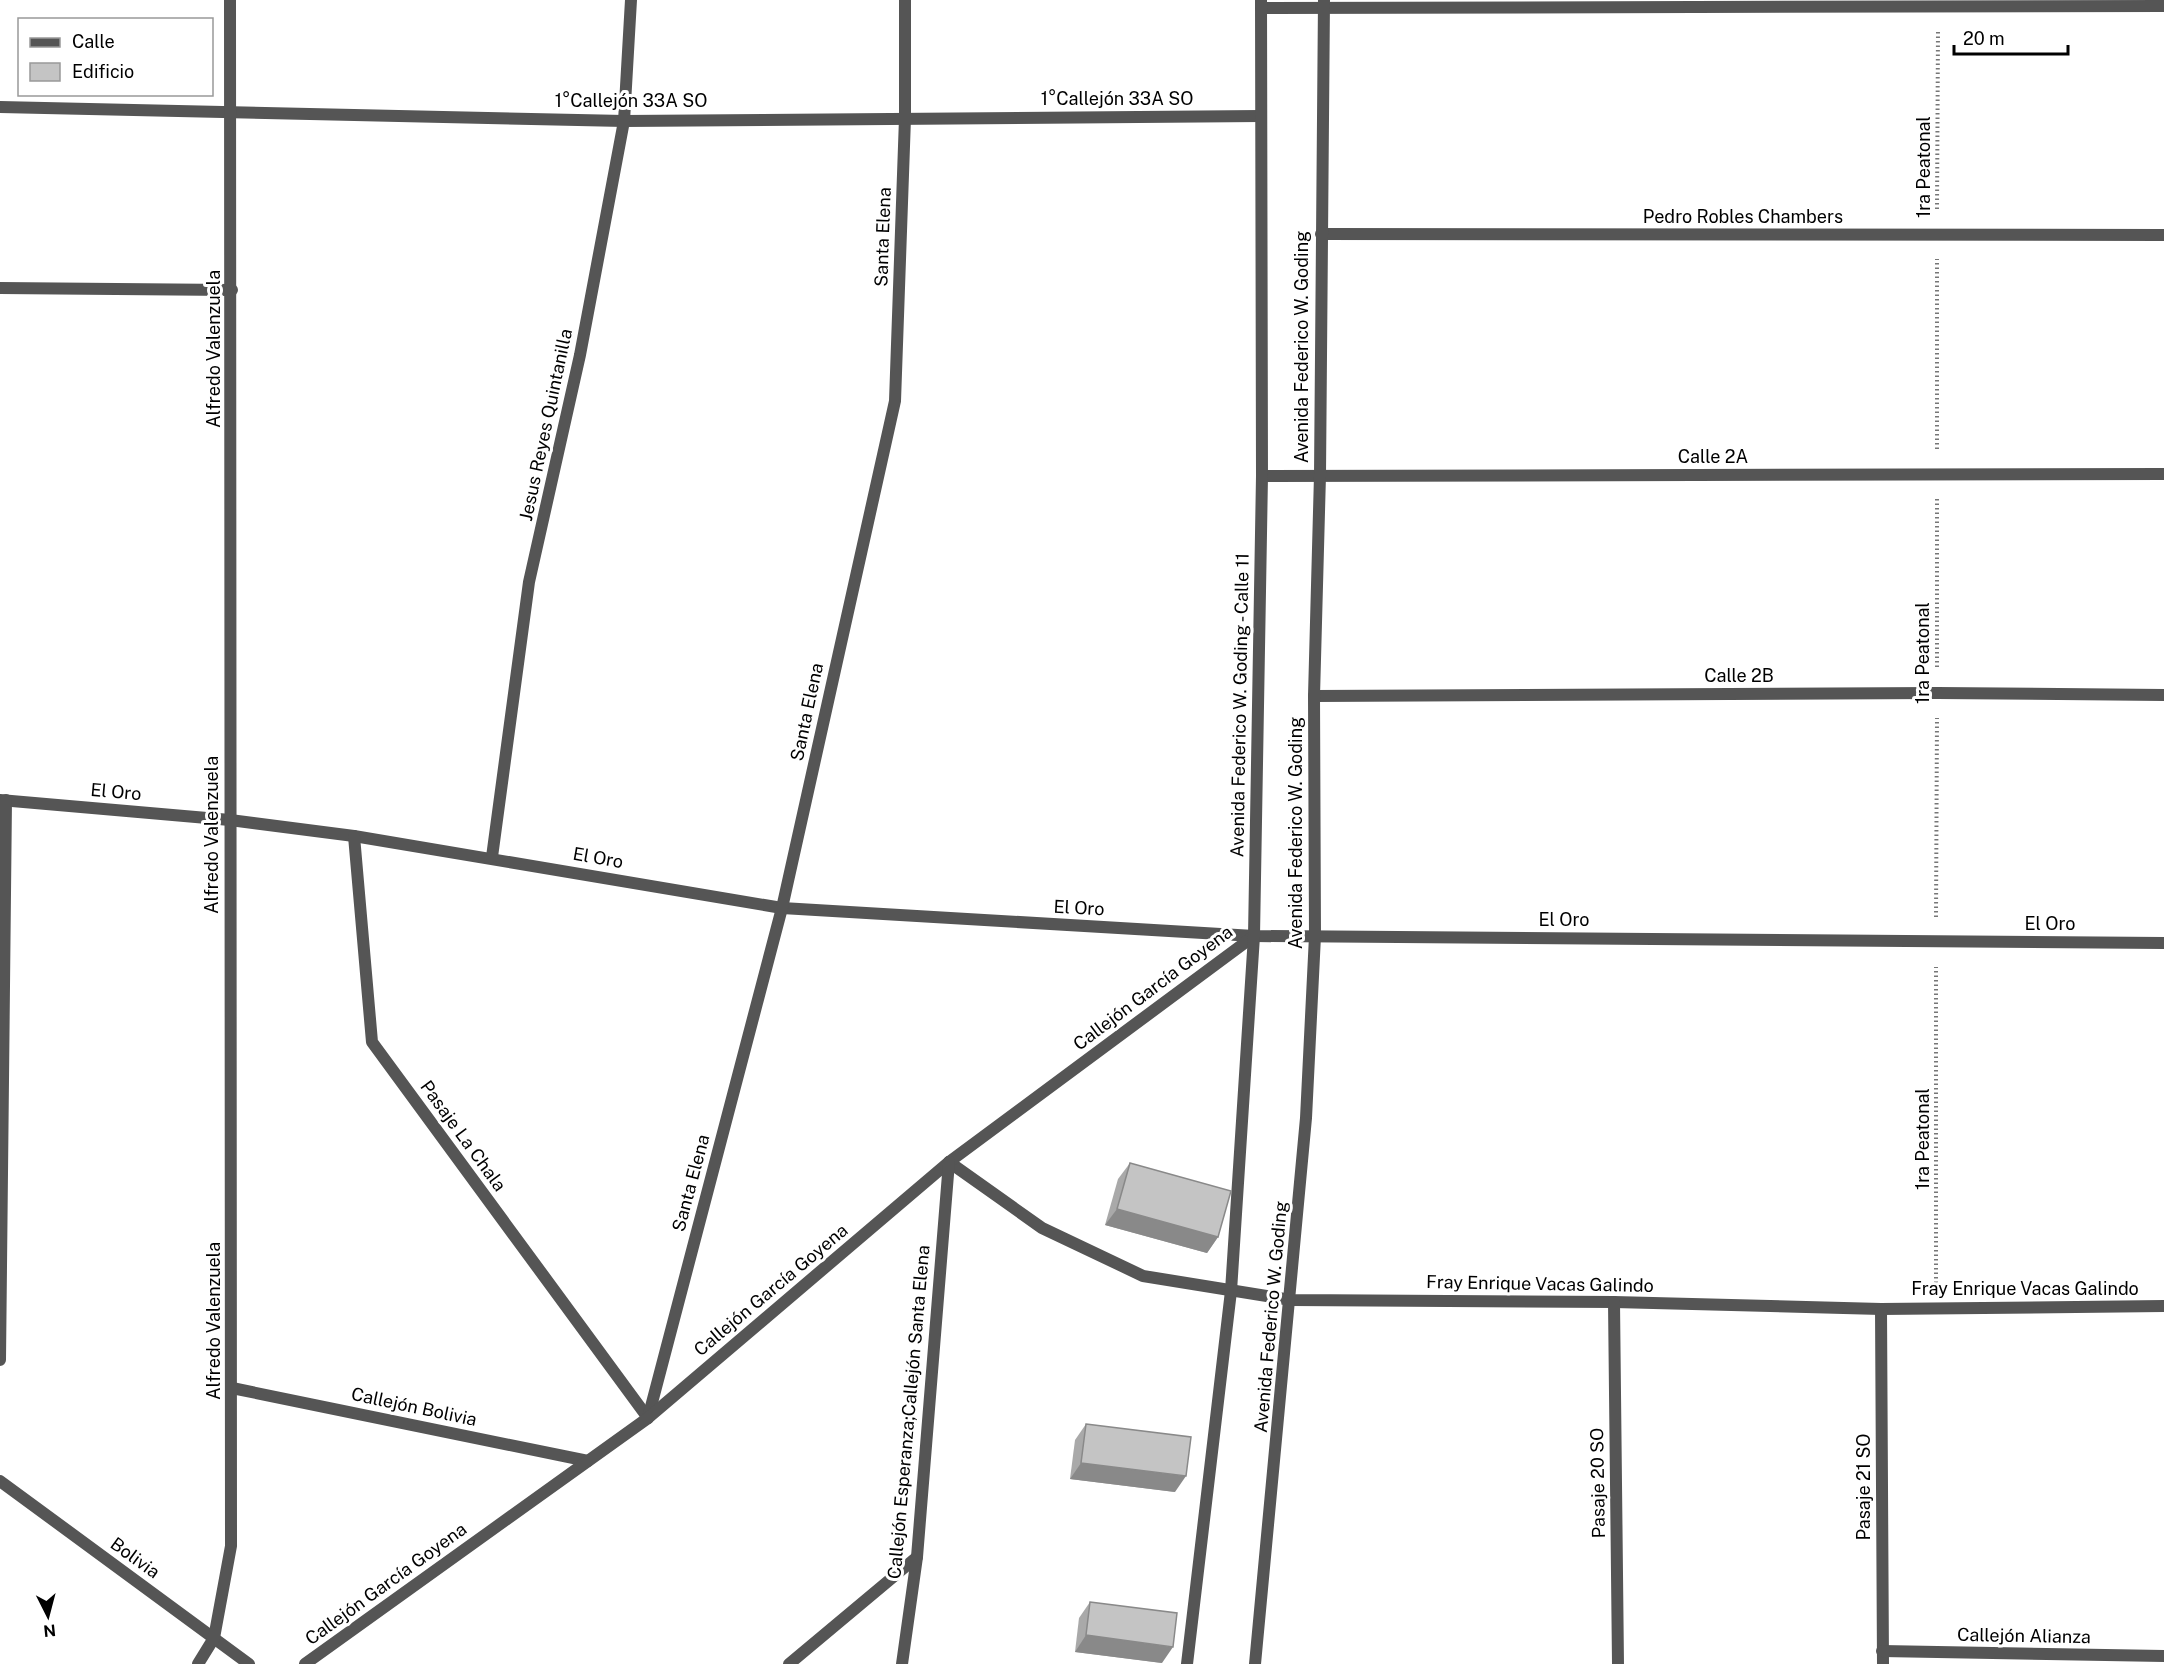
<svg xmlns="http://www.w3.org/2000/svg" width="2164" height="1664" viewBox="0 0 2164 1664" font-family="'Public Sans',sans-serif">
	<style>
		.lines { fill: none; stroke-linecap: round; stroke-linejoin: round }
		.path { stroke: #777; stroke-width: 4; stroke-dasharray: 1.5 3; stroke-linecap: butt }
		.minor { stroke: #555; stroke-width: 12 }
		.tertiary { stroke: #555; stroke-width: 12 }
		.wall { fill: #a9a9a9 }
		.shaded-wall { fill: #898989 }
		.building { fill: #c4c4c4; stroke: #898989; stroke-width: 1.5 }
		.labels { text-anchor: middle; stroke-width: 6; stroke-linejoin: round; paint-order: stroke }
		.street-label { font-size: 18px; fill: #000; stroke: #fff }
	</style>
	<rect width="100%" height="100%" fill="#fff"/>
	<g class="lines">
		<!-- path -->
		<g class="path">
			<polyline points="1937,209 1938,31"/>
			<polyline points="1937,449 1937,259"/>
			<polyline points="1937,499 1937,668"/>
			<polyline points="1936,917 1937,718"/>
			<polyline points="1936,1283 1936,967"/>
		</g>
		<!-- minor -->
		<g class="minor">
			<polyline points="1261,8 2164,6"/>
			<polyline points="0,107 624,121 1261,116"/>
			<polyline points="1321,234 2164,235"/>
			<polyline points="0,288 232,290"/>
			<polyline points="1262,476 2164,474"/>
			<polyline points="1314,696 1937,693 2164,695"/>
			<polyline points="0,800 230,820 354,836 782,908 1254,936 2164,943"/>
			<polyline points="354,836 372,1042 648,1418"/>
			<polyline points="492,857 529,582 580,355 624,121 631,0"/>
			<polyline points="949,1162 1042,1228 1143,1276 1291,1300 1614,1302 1881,1309 2164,1306"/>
			<polyline points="1614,1302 1618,1664"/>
			<polyline points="1881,1309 1883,1664"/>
			<polyline points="0,1360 6,800"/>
			<polyline points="232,1388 588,1461"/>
			<polyline points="648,1418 782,908 895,401 905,118 905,0"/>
			<polyline points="0,1481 249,1664"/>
			<polyline points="1882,1651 2164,1656"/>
			<polyline points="198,1664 214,1638 231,1546 230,0"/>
			<polyline points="305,1664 648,1418 949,1162 1254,936"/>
			<polyline points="789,1664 917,1557"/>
			<polyline points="902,1664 917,1557 949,1162"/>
		</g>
		<!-- tertiary -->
		<g class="tertiary">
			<polyline points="1187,1664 1231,1291 1254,936 1262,476 1261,0"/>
			<polyline points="1255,1664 1306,1118 1315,936 1314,696 1320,475 1324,0"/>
		</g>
	</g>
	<!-- wall -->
	<g class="wall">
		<polygon points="1130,1163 1218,1237 1207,1253 1105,1225 1118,1179"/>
		<polygon points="1086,1424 1175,1492 1070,1479 1075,1440"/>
		<polygon points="1090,1602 1162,1663 1075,1652 1079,1618"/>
	</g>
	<!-- shaded-wall -->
	<g class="shaded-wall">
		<polygon points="1117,1209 1218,1237 1207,1253 1105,1225"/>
		<polygon points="1081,1463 1186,1476 1175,1492 1070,1479"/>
		<polygon points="1086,1635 1173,1647 1162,1663 1075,1652"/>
	</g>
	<!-- building -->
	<g class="building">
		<polygon points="1130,1163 1231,1191 1218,1237 1117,1209"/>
		<polygon points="1086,1424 1191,1437 1186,1476 1081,1463"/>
		<polygon points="1090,1602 1177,1613 1173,1647 1086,1635"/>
	</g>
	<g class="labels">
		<!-- street labels -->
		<g class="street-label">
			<text x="1117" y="105">1°Callejón 33A SO</text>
			<text x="631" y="107">1°Callejón 33A SO</text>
			<text transform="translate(1924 167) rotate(-90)" y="6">1ra Peatonal</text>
			<text x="1743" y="223">Pedro Robles Chambers</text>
			<text transform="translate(883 237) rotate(-88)" y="6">Santa Elena</text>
			<text transform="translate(1302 347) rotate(-90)" y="6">Avenida Federico W. Goding</text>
			<text transform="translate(214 349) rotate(-90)" y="6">Alfredo Valenzuela</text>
			<text transform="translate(546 425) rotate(-78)" y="6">Jesus Reyes Quintanilla</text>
			<text x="1713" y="463">Calle 2A</text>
			<text transform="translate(1923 653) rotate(-90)" y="6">1ra Peatonal</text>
			<text x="1739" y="682">Calle 2B</text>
			<text transform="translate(1240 705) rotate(-89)" y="6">Avenida Federico W. Goding - Calle 11</text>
			<text transform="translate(807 712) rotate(-78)" y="6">Santa Elena</text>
			<text transform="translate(116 792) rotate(5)" y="6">El Oro</text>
			<text transform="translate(1296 833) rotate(-90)" y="6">Avenida Federico W. Goding</text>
			<text transform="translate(212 835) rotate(-90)" y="6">Alfredo Valenzuela</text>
			<text transform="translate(598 858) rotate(10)" y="6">El Oro</text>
			<text transform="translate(1079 908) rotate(3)" y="6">El Oro</text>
			<text x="1564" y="926">El Oro</text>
			<text x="2050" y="930">El Oro</text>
			<text transform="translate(1153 988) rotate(-37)" y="6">Callejón García Goyena</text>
			<text transform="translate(463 1136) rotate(54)" y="6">Pasaje La Chala</text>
			<text transform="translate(1923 1139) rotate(-90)" y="6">1ra Peatonal</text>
			<text transform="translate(691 1183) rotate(-75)" y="6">Santa Elena</text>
			<text transform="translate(1540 1284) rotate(1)" y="6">Fray Enrique Vacas Galindo</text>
			<text x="2025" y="1295">Fray Enrique Vacas Galindo</text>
			<text transform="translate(771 1290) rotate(-40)" y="6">Callejón García Goyena</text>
			<text transform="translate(1271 1317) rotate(-85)" y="6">Avenida Federico W. Goding</text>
			<text transform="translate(214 1321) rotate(-90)" y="6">Alfredo Valenzuela</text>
			<text transform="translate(414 1407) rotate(12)" y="6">Callejón Bolivia</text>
			<text transform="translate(909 1412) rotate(-85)" y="6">Callejón Esperanza;Callejón Santa Elena</text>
			<text transform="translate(1598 1483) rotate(-91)" y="6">Pasaje 20 SO</text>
			<text transform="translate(1864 1487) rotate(-90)" y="6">Pasaje 21 SO</text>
			<text transform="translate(135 1558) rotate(36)" y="6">Bolivia</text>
			<text transform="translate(386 1584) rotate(-36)" y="6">Callejón García Goyena</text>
			<text transform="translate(2024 1636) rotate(1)" y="6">Callejón Alianza</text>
		</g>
	</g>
	<!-- legend -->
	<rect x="18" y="18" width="195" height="78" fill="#ffffff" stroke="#999999" stroke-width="1.5"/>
	<rect x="30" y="38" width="30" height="9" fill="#555555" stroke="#999999" stroke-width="1.5"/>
	<text x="72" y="48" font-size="18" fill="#000000">Calle</text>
	<rect x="30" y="63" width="30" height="18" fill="#c4c4c4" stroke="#999999" stroke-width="1.5"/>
	<text x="72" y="78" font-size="18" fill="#000000">Edificio</text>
	<!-- north arrow -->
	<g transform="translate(48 1616) rotate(174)" stroke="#ffffff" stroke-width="4.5" paint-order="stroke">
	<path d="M0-4.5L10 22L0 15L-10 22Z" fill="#000000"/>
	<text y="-9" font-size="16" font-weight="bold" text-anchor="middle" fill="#000000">N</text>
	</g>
	<!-- scale -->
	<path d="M1954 45v9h114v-9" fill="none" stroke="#000000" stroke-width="3"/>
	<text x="1963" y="45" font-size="18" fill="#000000" stroke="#ffffff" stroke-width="4.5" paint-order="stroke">20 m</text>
</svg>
